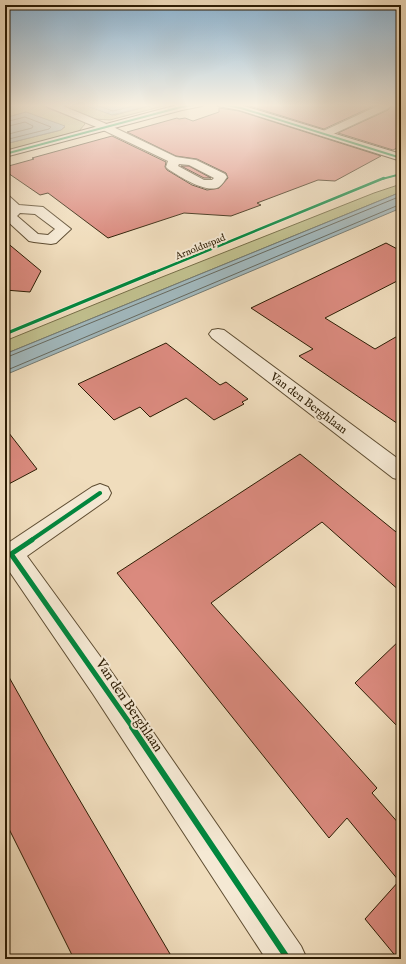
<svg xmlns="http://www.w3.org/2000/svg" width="406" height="964" viewBox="0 0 406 964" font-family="'IM FELL English',serif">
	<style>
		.green { fill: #c0bf8d; stroke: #766e48 }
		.water { fill: #a1b8bd; stroke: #737a73 }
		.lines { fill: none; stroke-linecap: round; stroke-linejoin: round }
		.shore { stroke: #676a60; stroke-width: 1 }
		.building { fill: #da8a7e; stroke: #2d1d04 }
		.street-casing { stroke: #5e4d32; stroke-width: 2 }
		.secondary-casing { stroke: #2d1d04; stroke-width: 2 }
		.street { fill: #f5e9d4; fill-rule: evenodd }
		.secondary { fill: #f5e9d4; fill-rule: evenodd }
		.cycleway-far5-casing { stroke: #f5e9d4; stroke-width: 3 }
		.cycleway-far4-casing { stroke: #f5e9d4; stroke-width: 4 }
		.cycleway-far3-casing { stroke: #f5e9d4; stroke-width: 5 }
		.cycleway-far2-casing { stroke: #f5e9d4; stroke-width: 6 }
		.cycleway-far1-casing { stroke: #f5e9d4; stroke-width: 8 }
		.cycleway-casing { stroke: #f5e9d4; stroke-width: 8 }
		.cycleway-far5 { stroke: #00873e; stroke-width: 2 }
		.cycleway-far4 { stroke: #00873e; stroke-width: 2.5 }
		.cycleway-far3 { stroke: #00873e; stroke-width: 3 }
		.cycleway-far2 { stroke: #00873e; stroke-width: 4 }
		.cycleway-far1 { stroke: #00873e; stroke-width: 5 }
		.cycleway { stroke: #00873e; stroke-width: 6 }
		.labels { text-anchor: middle; stroke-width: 4; stroke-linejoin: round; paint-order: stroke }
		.far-street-label { font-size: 10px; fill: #2d1d04; stroke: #f5e9d4 }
		.street-label { font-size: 12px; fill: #2d1d04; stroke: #f5e9d4 }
		.near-street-label { font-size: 14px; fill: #2d1d04; stroke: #f5e9d4 }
	</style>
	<rect width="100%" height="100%" fill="#f0ddbd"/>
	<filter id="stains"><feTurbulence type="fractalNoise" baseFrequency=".005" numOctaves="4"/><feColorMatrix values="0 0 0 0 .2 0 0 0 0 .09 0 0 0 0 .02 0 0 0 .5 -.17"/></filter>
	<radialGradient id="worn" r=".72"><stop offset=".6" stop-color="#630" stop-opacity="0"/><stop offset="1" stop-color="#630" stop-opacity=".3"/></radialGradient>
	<!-- green -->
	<g class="green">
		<polygon points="11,104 37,104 84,122 85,124 79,131 5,151 5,144 61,130 65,127 26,112 5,118 5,106"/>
		<polygon points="72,104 81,104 115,115 157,104 171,104 110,120 93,119 63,106"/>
		<polygon points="401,184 401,192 5,354 5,341 157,279 374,193"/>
	</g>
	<!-- water -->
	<g class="water">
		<polygon points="81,104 157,104 112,115"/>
		<polygon points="26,112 65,126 61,130 5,144 5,118"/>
		<polygon points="401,192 401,208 5,375 5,354"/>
	</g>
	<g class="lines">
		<!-- shore -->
		<g class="shore">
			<polyline points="93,104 113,111 141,104"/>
			<polyline points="5,122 25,117 51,127 49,129 5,140"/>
			<polyline points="5,127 25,122 33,126 32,128 5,135"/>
			<polyline points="5,358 401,196"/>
			<polyline points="5,371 401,204"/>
		</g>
	</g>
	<!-- building -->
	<g class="building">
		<polygon points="243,104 378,104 324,129"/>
		<polygon points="394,104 401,104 401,146 393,150 338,133 388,110"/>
		<polygon points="219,108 239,111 381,156 335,181 318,180 257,203 261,205 231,216 184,213 108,238 48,193 40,195 5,171 5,167 34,159 32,158 112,136 166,162 165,167 167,170 192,185 207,190 219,188 228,178 226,173 197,159 176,156 127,132 177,118 179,119 185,118 193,121 219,112"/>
		<polygon points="181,166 189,166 211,178 204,178"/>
		<polygon points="5,241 41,271 30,292 5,290"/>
		<polygon points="386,243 401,251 401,279 325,318 375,349 401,334 401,426 299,356 313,349 251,308"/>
		<polygon points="166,343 220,385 226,382 248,399 242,402 244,404 214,420 186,398 150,417 140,407 114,420 78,384"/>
		<polygon points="5,428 37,469 5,486"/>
		<polygon points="300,454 401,536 401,592 322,522 211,603 377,788 372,793 401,826 401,959 398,959 365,919 399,881 347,818 329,838 117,573"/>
		<polygon points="401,639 401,730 355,683"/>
		<polygon points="5,670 45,741 173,959 74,959 5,821"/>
	</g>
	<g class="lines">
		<!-- street casing -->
		<g class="street-casing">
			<g id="street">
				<path d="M44,104H58L109,125L176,157L196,160L225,174L227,177C225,180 222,185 219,187C206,194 179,176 168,169L166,167L168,161L101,129L46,106ZM179,164L189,165L214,178L212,180H204L178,166Z"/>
				<polygon points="382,104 393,104 387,109 329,136 321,136 320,134 321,132"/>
				<path d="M5,195L9,196L19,205L43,207L71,229L56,243L51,244L34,242L29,241L5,219V215L9,209L5,206ZM20,213L35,214L55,229L48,235L38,234L17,216Z"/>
				<polygon points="218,329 224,330 401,461 401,480 393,478 212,338 209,334 212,330"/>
				<polygon points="100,484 108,487 111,493 108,499 27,556 113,674 301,946 307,959 266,959 93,694 5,565 5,545 92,487"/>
			</g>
		</g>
		<!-- secondary casing -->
		<g class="secondary-casing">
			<g id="secondary">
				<polygon points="181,104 204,104 202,106 182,110 5,157 5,151"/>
				<polygon points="216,104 236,104 244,106 401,154 401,161 239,110 218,106"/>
			</g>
		</g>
		<!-- street -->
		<use href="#street" class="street"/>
		<!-- secondary -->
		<use href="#secondary" class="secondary"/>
		<!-- cycleway-far5 casing -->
		<g class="cycleway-far5-casing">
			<g id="cycleway-far5">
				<polyline points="221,104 241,108 401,158"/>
				<polyline points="5,154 181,107 199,104"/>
				<polyline points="382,179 401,174"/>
			</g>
		</g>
		<!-- cycleway-far4 casing -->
		<g class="cycleway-far4-casing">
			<polyline id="cycleway-far4" points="153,273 384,178"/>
		</g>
		<!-- cycleway-far3 casing -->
		<g class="cycleway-far3-casing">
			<polyline id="cycleway-far3" points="5,334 155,272"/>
		</g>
		<!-- cycleway-far2 casing -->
		<g class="cycleway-far2-casing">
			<polyline id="cycleway-far2" points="30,541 100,493"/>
		</g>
		<!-- cycleway-far1 casing -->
		<g class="cycleway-far1-casing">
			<polyline id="cycleway-far1" points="32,540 11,554 133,728"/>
		</g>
		<!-- cycleway casing -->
		<g class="cycleway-casing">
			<polyline id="cycleway" points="132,727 288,959"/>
		</g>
		<!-- cycleway-far5 -->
		<use href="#cycleway-far5" class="cycleway-far5"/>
		<!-- cycleway-far4 -->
		<use href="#cycleway-far4" class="cycleway-far4"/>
		<!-- cycleway-far3 -->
		<use href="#cycleway-far3" class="cycleway-far3"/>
		<!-- cycleway-far2 -->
		<use href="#cycleway-far2" class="cycleway-far2"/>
		<!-- cycleway-far1 -->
		<use href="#cycleway-far1" class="cycleway-far1"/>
		<!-- cycleway -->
		<use href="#cycleway" class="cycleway"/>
	</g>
	<!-- sky -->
	<linearGradient id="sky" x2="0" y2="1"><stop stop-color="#8bb6d7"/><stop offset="0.44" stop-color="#f8f0e1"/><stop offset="1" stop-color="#f8f0e1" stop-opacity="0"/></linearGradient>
	<rect width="406" height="239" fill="url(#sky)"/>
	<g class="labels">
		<!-- far-street labels -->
		<g class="far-street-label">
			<text transform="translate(200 246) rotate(-22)" y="4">Arnolduspad</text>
		</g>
		<!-- street labels -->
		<g class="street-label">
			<text transform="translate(309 403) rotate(37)" y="4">Van den Berghlaan</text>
		</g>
		<!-- near-street labels -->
		<g class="near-street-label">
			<text transform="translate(130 705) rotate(56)" y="5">Van den Berghlaan</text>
		</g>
	</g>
	<!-- margin -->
	<rect width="406" height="964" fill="none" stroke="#f0ddbd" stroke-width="20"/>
	<rect x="6" y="6" width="394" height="952" fill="none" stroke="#2d1d04" stroke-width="2"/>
	<rect x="10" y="10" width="386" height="944" fill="none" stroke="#2d1d04"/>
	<rect width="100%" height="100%" filter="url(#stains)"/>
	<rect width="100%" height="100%" fill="url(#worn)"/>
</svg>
